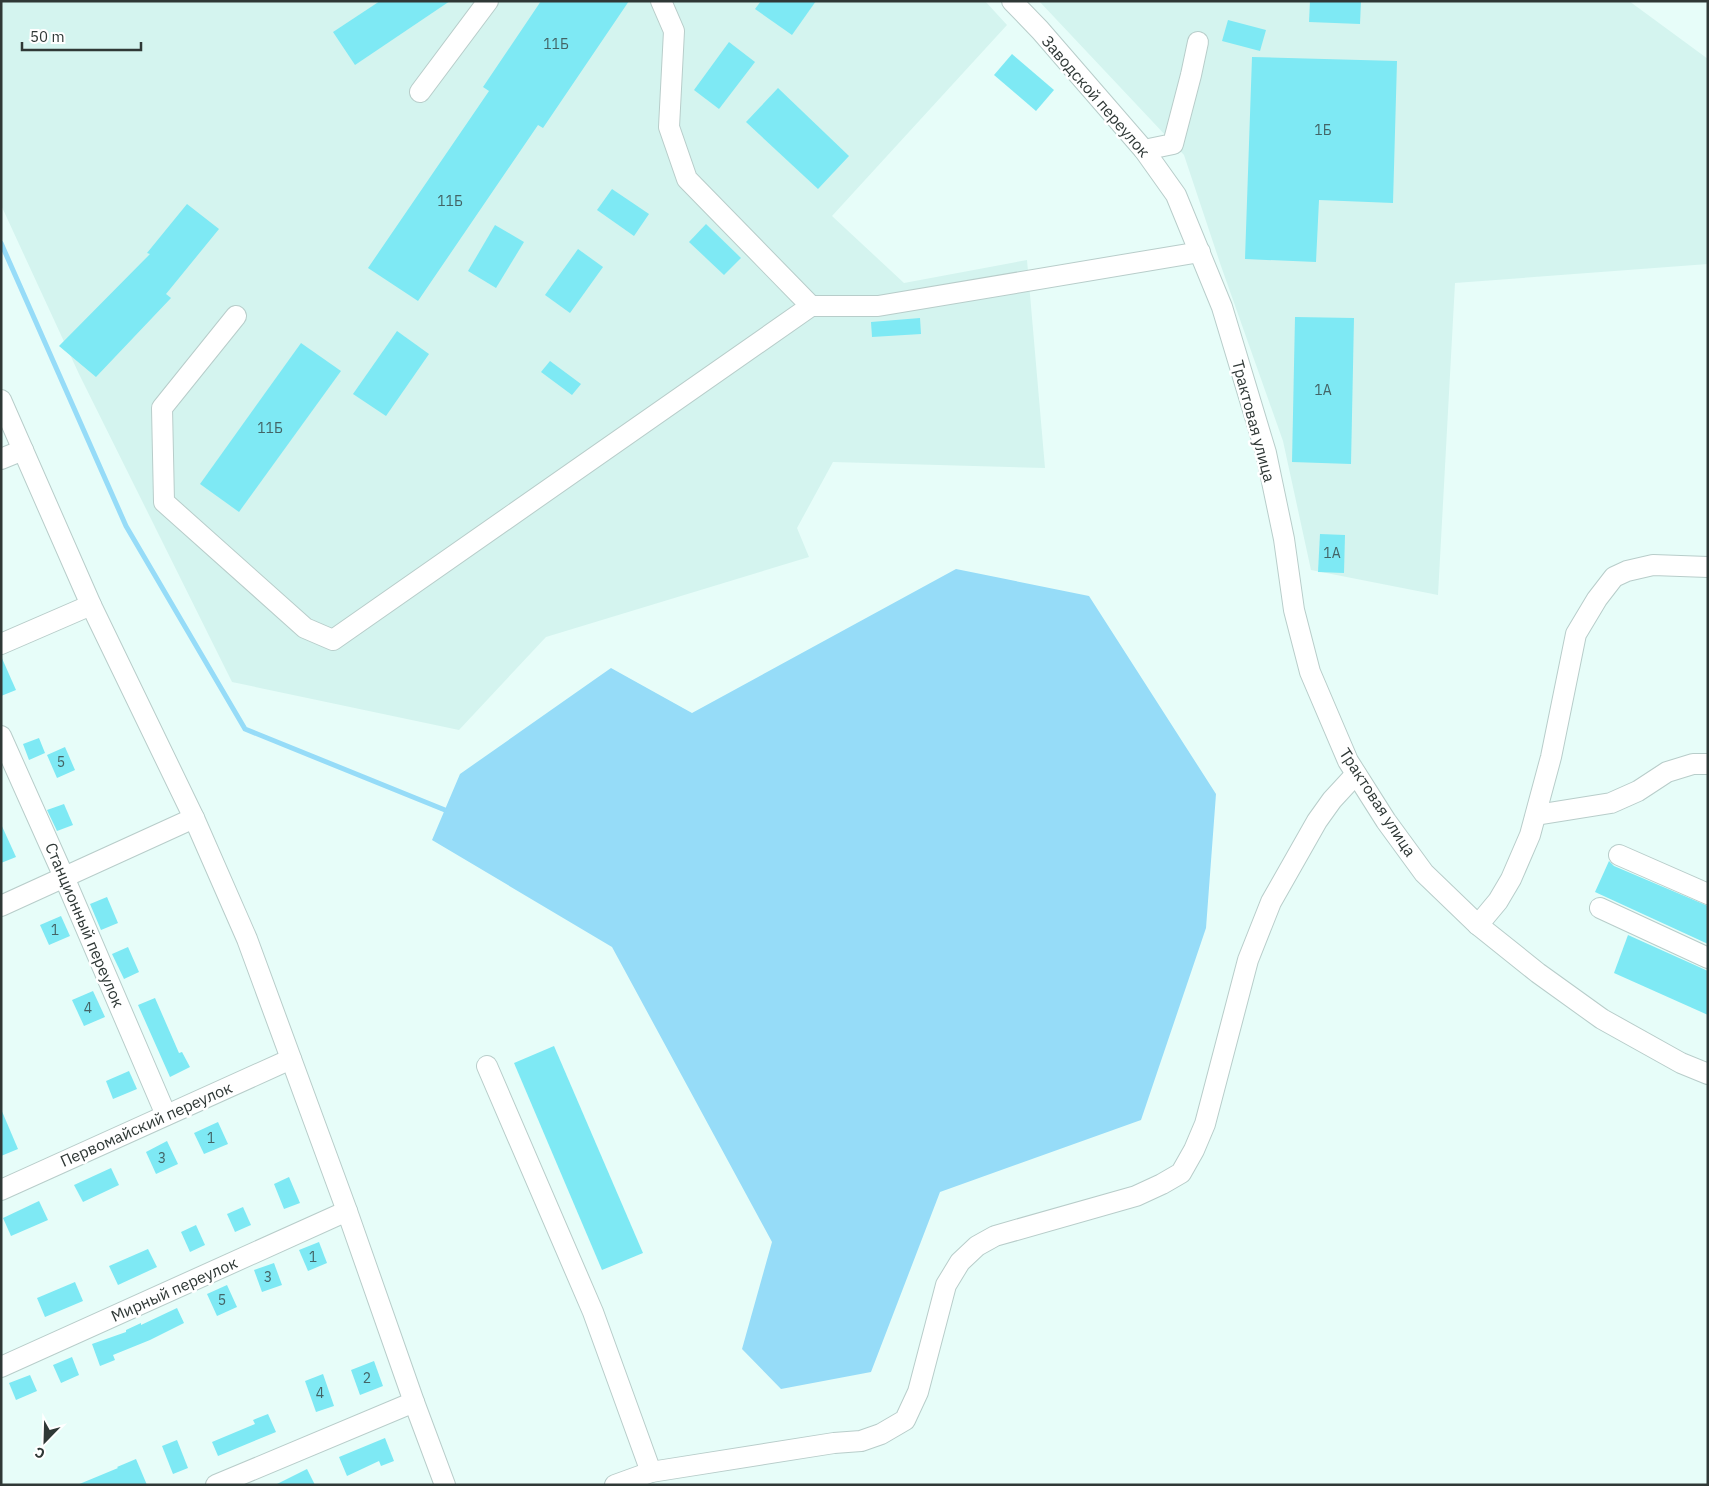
<svg xmlns="http://www.w3.org/2000/svg" width="1709" height="1486" viewBox="0 0 1709 1486" font-family="'IBM Plex Sans',sans-serif">
	<style>
		.built { fill: #d4f4ef }
		.water { fill: #96dcf8 }
		.lines { fill: none; stroke-linecap: round; stroke-linejoin: round }
		.stream { stroke: #96dcf8; stroke-width: 5 }
		.building { fill: #7ee9f4 }
		.minor-casing { stroke: #b8cdca; stroke-width: 22 }
		.minor { stroke: #fff; stroke-width: 20 }
		.labels { text-anchor: middle; stroke-width: 5; stroke-linejoin: round; paint-order: stroke }
		.number-label { font-size: 14px; fill: #436466 }
		.street-label { font-size: 16px; fill: #2f3836; stroke: #fff }
	</style>
	<rect width="100%" height="100%" fill="#e7fdf9"/>
	<!-- built -->
	<g class="built">
		<polygon points="1,1 985,1 1007,25 832,216 904,283 1027,260 1045,468 833,462 797,528 809,557 546,637 459,730 232,682 79,374 1,205"/>
		<polygon points="1039,1 1629,1 1708,59 1708,264 1455,283 1438,595 1311,570 1283,441 1221,266 1184,155"/>
	</g>
	<!-- water -->
	<polygon class="water" points="956,569 1089,596 1216,794 1206,928 1141,1120 940,1192 871,1372 781,1389 742,1349 772,1242 612,947 432,840 460,774 611,668 692,713"/>
	<g class="lines">
		<!-- stream -->
		<polyline class="stream" points="1,243 126,526 245,729 445,810"/>
	</g>
	<!-- building -->
	<g class="building">
		<polygon points="380,1 450,1 355,65 333,32"/>
		<polygon points="541,1 629,1 543,128 538,125 418,301 368,268 489,91 483,87"/>
		<polygon points="761,1 816,1 792,35 755,9"/>
		<polygon points="1310,1 1361,1 1360,24 1309,22"/>
		<polygon points="1228,20 1266,30 1260,51 1222,41"/>
		<polygon points="729,42 755,62 719,109 694,90"/>
		<polygon points="1012,54 1054,90 1036,111 994,75"/>
		<polygon points="1252,57 1397,61 1393,203 1319,200 1316,262 1245,259"/>
		<polygon points="778,88 849,156 818,189 746,122"/>
		<polygon points="612,189 649,214 634,236 597,210"/>
		<polygon points="187,204 219,229 166,294 171,298 96,377 59,346 150,254 147,253"/>
		<polygon points="706,224 741,258 724,275 689,242"/>
		<polygon points="495,225 524,242 496,288 468,271"/>
		<polygon points="578,249 603,267 570,313 545,295"/>
		<polygon points="1295,317 1354,318 1351,464 1292,462"/>
		<polygon points="920,318 921,334 872,337 871,322"/>
		<polygon points="397,331 429,354 386,416 353,394"/>
		<polygon points="301,343 341,371 239,512 200,484"/>
		<polygon points="550,361 581,384 572,395 541,372"/>
		<polygon points="1320,534 1345,535 1344,573 1318,572"/>
		<polygon points="1,656 16,690 1,696"/>
		<polygon points="39,738 45,753 29,760 23,744"/>
		<polygon points="65,747 75,770 57,778 47,755"/>
		<polygon points="64,804 73,825 57,831 47,810"/>
		<polygon points="1,824 16,857 1,863"/>
		<polygon points="1609,861 1614,866 1708,906 1708,944 1595,892"/>
		<polygon points="107,897 118,923 101,930 90,904"/>
		<polygon points="61,916 70,936 49,945 40,925"/>
		<polygon points="1628,935 1708,971 1708,1015 1614,973"/>
		<polygon points="128,947 139,972 124,979 112,954"/>
		<polygon points="93,991 105,1017 84,1026 72,1000"/>
		<polygon points="155,998 179,1053 182,1052 190,1067 170,1077 138,1005"/>
		<polygon points="554,1046 643,1253 602,1270 514,1063"/>
		<polygon points="129,1071 137,1089 113,1099 106,1081"/>
		<polygon points="1,1109 18,1149 1,1156"/>
		<polygon points="218,1122 228,1144 204,1154 194,1133"/>
		<polygon points="167,1141 178,1164 156,1174 146,1152"/>
		<polygon points="111,1168 119,1185 83,1202 74,1185"/>
		<polygon points="289,1177 300,1203 284,1209 274,1184"/>
		<polygon points="39,1201 48,1220 11,1236 3,1218"/>
		<polygon points="243,1207 251,1225 235,1232 227,1214"/>
		<polygon points="196,1225 205,1245 190,1252 181,1232"/>
		<polygon points="319,1242 327,1263 308,1271 299,1250"/>
		<polygon points="148,1249 157,1267 118,1285 109,1266"/>
		<polygon points="274,1263 282,1285 262,1292 254,1270"/>
		<polygon points="75,1282 83,1301 45,1317 37,1298"/>
		<polygon points="227,1285 237,1307 217,1316 207,1294"/>
		<polygon points="177,1308 184,1323 150,1340 113,1355 115,1360 100,1366 92,1344 126,1332 126,1330 141,1323 141,1325"/>
		<polygon points="72,1357 79,1375 61,1383 53,1365"/>
		<polygon points="374,1361 383,1386 360,1395 351,1370"/>
		<polygon points="323,1374 334,1406 316,1412 305,1381"/>
		<polygon points="30,1375 37,1391 16,1400 9,1383"/>
		<polygon points="268,1414 276,1432 218,1456 212,1442 255,1424 253,1420"/>
		<polygon points="385,1438 394,1461 381,1466 379,1461 347,1476 339,1457"/>
		<polygon points="177,1440 188,1468 173,1474 162,1446"/>
		<polygon points="136,1459 147,1485 77,1485 118,1468 117,1467"/>
		<polygon points="307,1469 315,1485 275,1485"/>
	</g>
	<g class="lines">
		<!-- minor casing -->
		<g class="minor-casing">
			<g id="minor">
				<polyline points="661,1 674,31 669,127 687,179 811,306 878,306 1200,252"/>
				<polyline points="1012,1 1040,30 1144,150 1176,195 1222,307 1266,453 1284,539 1294,610 1310,672 1348,761 1386,821 1424,873 1478,925 1538,973 1602,1019 1681,1063 1708,1074"/>
				<polyline points="420,92 488,1"/>
				<polyline points="1144,150 1173,144 1191,75 1198,42"/>
				<polyline points="236,316 162,408 164,502 305,628 333,640 811,306"/>
				<polyline points="1,400 91,605 194,818 247,939 347,1211 414,1402 445,1485"/>
				<polyline points="1,459 23,450"/>
				<polyline points="1,644 91,605"/>
				<polyline points="1,736 64,877 166,1115"/>
				<polyline points="1536,815 1611,803 1638,791 1667,772 1693,764 1708,764"/>
				<polyline points="1619,855 1708,894"/>
				<polyline points="1,906 194,818"/>
				<polyline points="1600,908 1708,958"/>
				<polyline points="1478,925 1498,901 1511,879 1530,835 1551,757 1576,634 1597,599 1614,577 1627,571 1653,565 1708,567"/>
				<polyline points="487,1066 593,1312 651,1472 615,1485"/>
				<polyline points="1,1190 291,1059"/>
				<polyline points="1,1367 347,1211"/>
				<polyline points="651,1472 834,1443 861,1441 881,1434 905,1420 918,1392 946,1285 960,1262 977,1246 995,1236 1136,1196 1162,1184 1181,1173 1194,1150 1205,1124 1248,960 1271,902 1317,821 1332,800 1356,774"/>
				<polyline points="216,1485 414,1402"/>
			</g>
		</g>
		<!-- minor -->
		<use href="#minor" class="minor"/>
	</g>
	<g class="labels">
		<!-- number labels -->
		<g class="number-label">
			<text x="556" y="49">11Б</text>
			<text x="1323" y="135">1Б</text>
			<text x="450" y="206">11Б</text>
			<text x="1323" y="395">1А</text>
			<text x="270" y="433">11Б</text>
			<text x="1332" y="558">1А</text>
			<text x="61" y="767">5</text>
			<text x="55" y="935">1</text>
			<text x="88" y="1013">4</text>
			<text x="211" y="1143">1</text>
			<text x="162" y="1163">3</text>
			<text x="313" y="1262">1</text>
			<text x="268" y="1282">3</text>
			<text x="222" y="1305">5</text>
			<text x="367" y="1383">2</text>
			<text x="320" y="1398">4</text>
		</g>
		<!-- street labels -->
		<g class="street-label">
			<text transform="translate(1096 96) rotate(49)" y="6">Заводской переулок</text>
			<text transform="translate(1254 421) rotate(75)" y="6">Трактовая улица</text>
			<text transform="translate(1378 802) rotate(57)" y="6">Трактовая улица</text>
			<text transform="translate(85 925) rotate(67)" y="6">Станционный переулок</text>
			<text transform="translate(146 1124) rotate(-24)" y="6">Первомайский переулок</text>
			<text transform="translate(174 1289) rotate(-24)" y="6">Мирный переулок</text>
		</g>
	</g>
	<!-- border -->
	<rect width="1709" height="1486" fill="none" stroke="#2f3836" stroke-width="5"/>
	<!-- north arrow -->
	<g transform="translate(45 1441) rotate(203)" stroke="#ffffff" stroke-width="4" paint-order="stroke">
	<path d="M0-4L9 19L0 12L-9 19Z" fill="#2f3836"/>
	<text y="-8" font-size="14" font-weight="bold" text-anchor="middle" fill="#2f3836">С</text>
	</g>
	<!-- scale -->
	<path d="M22 42v8h119v-8" fill="none" stroke="#2f3836" stroke-width="2.5"/>
	<text x="30" y="42" font-size="15" fill="#2f3836" stroke="#ffffff" stroke-width="4" paint-order="stroke">50 m</text>
</svg>
